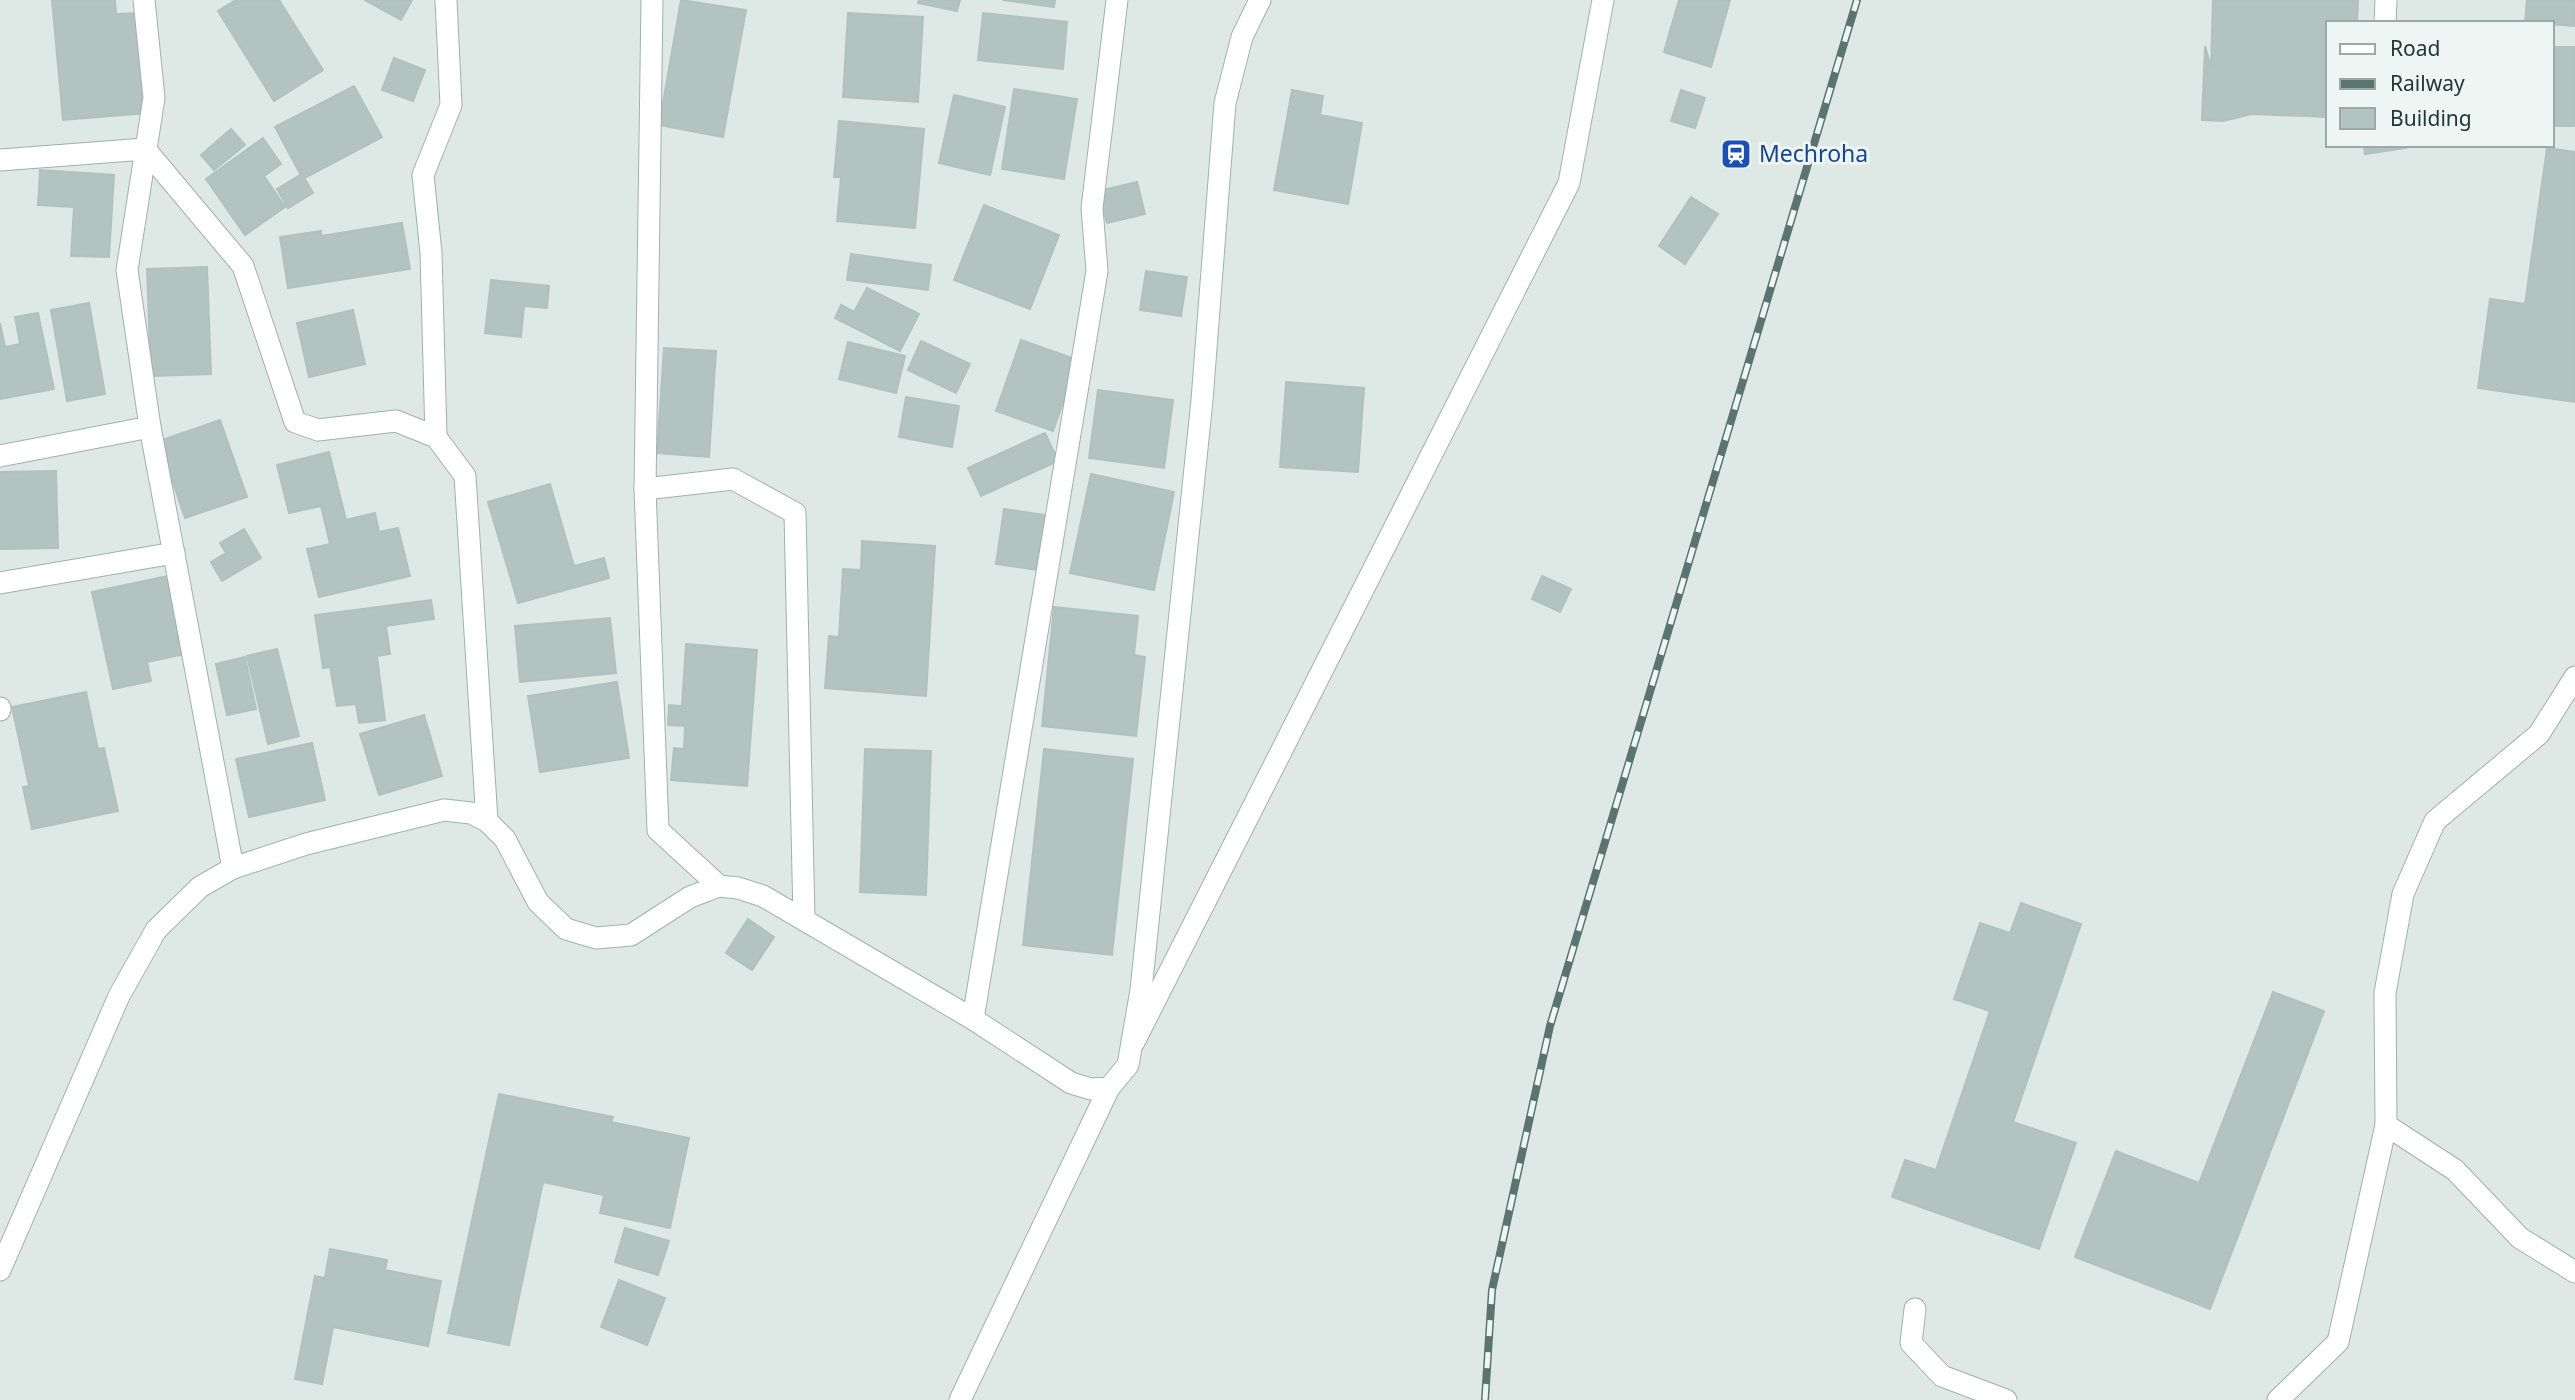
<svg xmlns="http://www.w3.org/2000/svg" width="2575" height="1400" viewBox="0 0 2575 1400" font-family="'Noto Sans',sans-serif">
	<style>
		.building { fill: #b3c3bf; stroke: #b0c2bd; stroke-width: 2 }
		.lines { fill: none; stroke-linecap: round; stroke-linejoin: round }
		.minor-casing { stroke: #a1b0ac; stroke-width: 23 }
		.secondary-casing { stroke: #9db4af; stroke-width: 23 }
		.minor { stroke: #fff; stroke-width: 21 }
		.secondary { stroke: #fff; stroke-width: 21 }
		.rail-casing { stroke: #5a7470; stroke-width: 8 }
		.rail { stroke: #eef6f3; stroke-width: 5; stroke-dasharray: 16; stroke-linecap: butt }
		.labels { text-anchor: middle; stroke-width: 6; stroke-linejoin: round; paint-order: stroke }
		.transit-label { font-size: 23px; fill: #164399; stroke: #eef6f3; text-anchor: start }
	</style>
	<rect width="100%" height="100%" fill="#dee9e5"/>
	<!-- building -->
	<g class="building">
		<polygon points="52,0 115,0 116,14 138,13 147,113 63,120"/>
		<polygon points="236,0 279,0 323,70 274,101 218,11"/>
		<polygon points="365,0 412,0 401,20"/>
		<polygon points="681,0 746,10 723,137 659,125"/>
		<polygon points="919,0 960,0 957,11 918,3"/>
		<polygon points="1003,0 1055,0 1054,7"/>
		<polygon points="1679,0 1730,0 1711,67 1664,52"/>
		<polygon points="2213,0 2358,0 2357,23 2328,23 2328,117 2252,114 2223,121 2202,120 2205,46 2211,67"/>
		<polygon points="2527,0 2575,0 2575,26 2525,22"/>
		<polygon points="848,13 923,17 918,102 843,97"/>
		<polygon points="983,13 1067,22 1063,69 978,60"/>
		<rect x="2552" y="47" width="23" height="79"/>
		<polygon points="394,58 425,70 413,101 382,90"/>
		<polygon points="354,86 382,137 303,179 275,127"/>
		<polygon points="1014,89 1077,99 1064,179 1002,169"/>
		<polygon points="1292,90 1323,96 1320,115 1362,123 1348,204 1274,190"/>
		<polygon points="1681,90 1705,98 1695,128 1671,121"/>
		<polygon points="954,95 1005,107 990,175 939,163"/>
		<polygon points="839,121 924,129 915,228 837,221 841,177 834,177"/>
		<polygon points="231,129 245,145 214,170 201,155"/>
		<polygon points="263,138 281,164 264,176 285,207 245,235 206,179"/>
		<polygon points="2364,145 2405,145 2406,148 2365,154"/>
		<polygon points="2547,148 2575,152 2575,402 2478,388 2490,299 2525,304"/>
		<polygon points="40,170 114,175 109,257 71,256 74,207 38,205"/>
		<polygon points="302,174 313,193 288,208 277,189"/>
		<polygon points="1137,182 1145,214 1107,223 1099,191"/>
		<polygon points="1691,197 1718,214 1685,264 1659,246"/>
		<polygon points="984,205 1059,235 1030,309 954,280"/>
		<polygon points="402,223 410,269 288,288 280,237 321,231 321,236"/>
		<polygon points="851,254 931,265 928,290 847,280"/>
		<polygon points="207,267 211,374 151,376 147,269"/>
		<polygon points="1146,271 1187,277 1181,316 1140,310"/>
		<polygon points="491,280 549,286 547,308 524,306 521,337 485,333"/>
		<polygon points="867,288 919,314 900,351 835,318 841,305 854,312"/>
		<polygon points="89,303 105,394 67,401 51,310"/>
		<polygon points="353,310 365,364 309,377 297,323"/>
		<polygon points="38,313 54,389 0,399 0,323 5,347 20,344 15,317"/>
		<polygon points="1021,340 1078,360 1053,431 996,411"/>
		<polygon points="921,341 970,364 956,393 908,370"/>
		<polygon points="848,342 905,356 896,393 839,379"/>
		<polygon points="664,348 716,351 709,457 657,453"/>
		<polygon points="1286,382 1364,388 1358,472 1280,467"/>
		<polygon points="1098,390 1173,400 1164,468 1089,458"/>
		<polygon points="906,397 959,406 952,447 899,437"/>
		<polygon points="220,420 247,497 185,518 159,441"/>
		<polygon points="1045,433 1058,461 981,496 968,468"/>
		<polygon points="329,452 346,520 375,513 379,532 398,528 410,576 319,597 307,549 330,544 321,506 289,513 277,465"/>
		<polygon points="56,471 58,548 0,549 0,472"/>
		<polygon points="1091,474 1174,492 1154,590 1070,573"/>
		<polygon points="550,484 574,566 604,558 609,578 518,603 488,502"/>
		<polygon points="1004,509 1046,515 1038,570 996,564"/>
		<polygon points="244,529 261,558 222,581 211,562 226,553 220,543"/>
		<polygon points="862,541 935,546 926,696 825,688 829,636 839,637 843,569 861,570"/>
		<polygon points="168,576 185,654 147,662 151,681 113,689 92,592"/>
		<polygon points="1542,576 1571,589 1560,612 1532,599"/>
		<polygon points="431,600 434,619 386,626 390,654 377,656 385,720 359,723 356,704 337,706 330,667 323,668 315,615"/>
		<polygon points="1054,607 1138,616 1134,655 1145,657 1136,736 1042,726"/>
		<polygon points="610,618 616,673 520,682 515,626"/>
		<polygon points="686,644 757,650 747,786 671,780 674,748 684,749 685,726 668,725 669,705 682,706"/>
		<polygon points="277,649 299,736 268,744 247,656"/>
		<polygon points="245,657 256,709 227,715 216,664"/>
		<polygon points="617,682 629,758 540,772 528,696"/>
		<polygon points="86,692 98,749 104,748 118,811 32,829 23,787 29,786 12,707"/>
		<polygon points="424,715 442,776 379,795 360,734"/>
		<polygon points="312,743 325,800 249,817 236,759"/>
		<polygon points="865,749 931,751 926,895 860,892"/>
		<polygon points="1044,749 1133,759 1112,955 1023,945"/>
		<polygon points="2021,903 2081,924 2013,1122 2076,1143 2039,1249 1892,1197 1905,1160 1936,1170 1990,1011 1954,999 1980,923 2010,933"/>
		<polygon points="748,919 774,937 752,970 726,953"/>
		<polygon points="2273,992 2324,1011 2210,1309 2075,1257 2116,1151 2199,1183"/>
		<polygon points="499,1094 613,1117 611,1122 689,1138 670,1228 600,1213 604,1195 543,1182 509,1345 448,1333"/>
		<polygon points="625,1228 669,1241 658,1275 615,1262"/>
		<polygon points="330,1249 387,1260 385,1270 441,1281 428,1346 333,1327 322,1384 295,1379 315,1276 325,1278"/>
		<polygon points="619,1280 665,1298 647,1345 601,1327"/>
	</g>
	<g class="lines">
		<!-- minor casing -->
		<g class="minor-casing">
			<g id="minor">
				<polyline points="144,0 154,98 127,270 150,427 233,868"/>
				<polyline points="652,0 645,489 658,830 719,886"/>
				<polyline points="2385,23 2386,0"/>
				<polyline points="0,160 145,149 243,266 295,422 318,430 396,421 436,437 465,476 487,821"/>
				<polyline points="436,437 431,253 423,175 451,105 446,0"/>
				<polyline points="0,456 150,427"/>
				<polyline points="645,489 733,479 795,513 804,919"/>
				<polyline points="0,583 174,553"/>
				<polyline points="0,708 0,710"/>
				<polyline points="973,1019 1097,271 1092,208 1117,0"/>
				<polyline points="1134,1042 1569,183 1603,0"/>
				<polyline points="2386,1125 2455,1170 2520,1238 2575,1272"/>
				<polyline points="1915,1309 1911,1343 1942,1376 2006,1400"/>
				<polyline points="960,1400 1109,1088"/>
				<polyline points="2278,1400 2338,1342 2386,1125 2385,993 2403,894 2435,821 2539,734 2575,677"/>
			</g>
		</g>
		<!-- secondary casing -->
		<g class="secondary-casing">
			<polyline id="secondary" points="0,1270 119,996 156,930 200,887 233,868 306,844 444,810 471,813 487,821 505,839 538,902 566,929 596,938 631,935 690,897 719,886 738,888 763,896 973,1019 1071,1083 1091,1089 1109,1088 1128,1065 1141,990 1202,400 1225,103 1242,37 1260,0"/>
		</g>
		<!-- minor -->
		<use href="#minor" class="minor"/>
		<!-- secondary -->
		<use href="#secondary" class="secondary"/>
		<!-- rail casing -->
		<g class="rail-casing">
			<polyline id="rail" points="1485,1400 1492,1290 1550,1026 1857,0"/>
		</g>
		<!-- rail -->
		<use href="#rail" class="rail"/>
	</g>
	<!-- icons -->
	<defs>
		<g id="station-square" transform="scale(1.575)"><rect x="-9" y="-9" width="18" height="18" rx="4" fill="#1a4fb4" stroke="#eef6f3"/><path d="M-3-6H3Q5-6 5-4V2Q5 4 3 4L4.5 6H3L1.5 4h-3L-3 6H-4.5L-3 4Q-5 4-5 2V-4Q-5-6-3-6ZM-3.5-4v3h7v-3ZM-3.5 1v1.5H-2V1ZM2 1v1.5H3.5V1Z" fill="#fff"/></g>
	</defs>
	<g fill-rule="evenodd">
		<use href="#station-square" x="1736" y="154"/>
	</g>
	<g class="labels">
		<!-- transit labels -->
		<g class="transit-label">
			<text x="1759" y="162">Mechroha</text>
		</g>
	</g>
	<!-- legend -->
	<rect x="2326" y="21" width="228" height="126" fill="#eef6f3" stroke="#9caaa7" stroke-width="2"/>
	<rect x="2340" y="44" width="35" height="10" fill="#ffffff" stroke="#9caaa7" stroke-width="2"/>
	<text x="2390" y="56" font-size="21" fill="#203834">Road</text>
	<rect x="2340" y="79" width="35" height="10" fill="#5a7470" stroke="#9caaa7" stroke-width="2"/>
	<text x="2390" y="91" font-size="21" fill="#203834">Railway</text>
	<rect x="2340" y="108" width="35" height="21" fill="#b3c3bf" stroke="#9caaa7" stroke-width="2"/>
	<text x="2390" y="126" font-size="21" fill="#203834">Building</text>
</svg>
